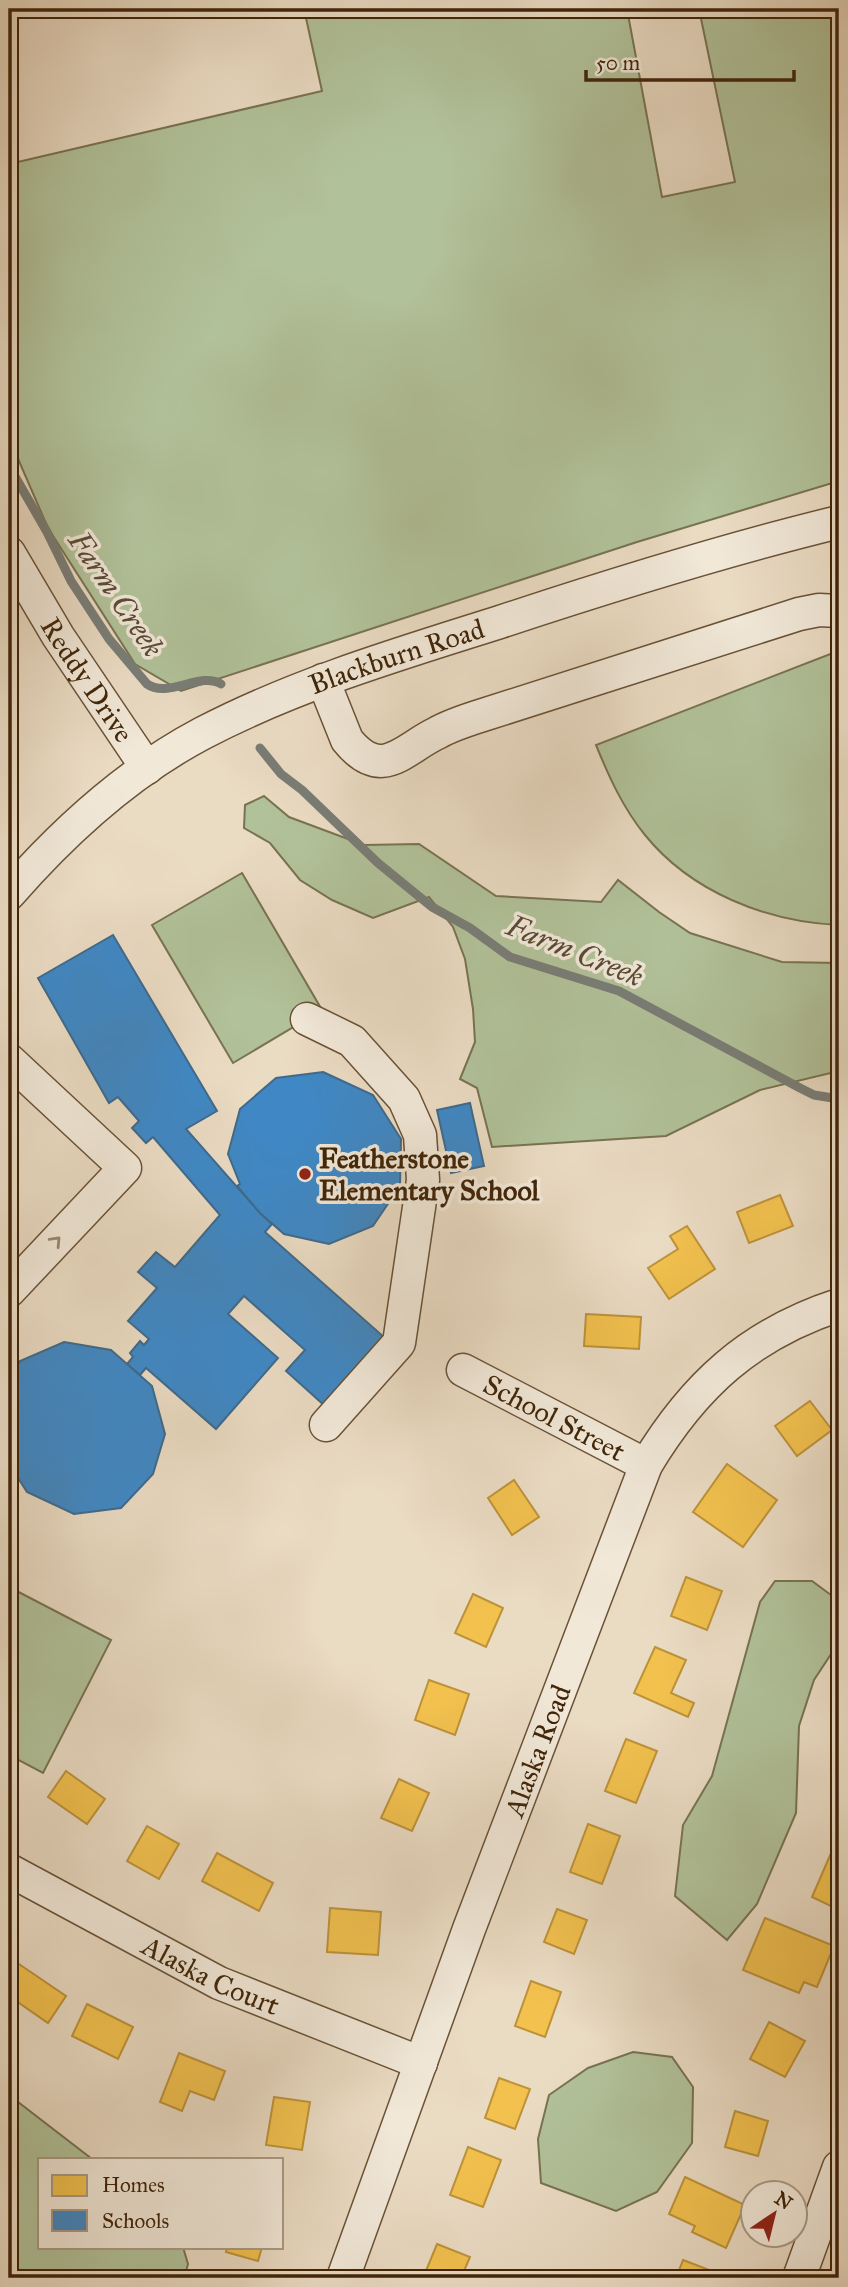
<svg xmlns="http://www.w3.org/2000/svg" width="848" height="2287" viewBox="0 0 848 2287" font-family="'IM FELL Great Primer',serif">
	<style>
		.green { fill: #b1c199; stroke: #787350; stroke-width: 2 }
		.homes { fill: #f2c14e; stroke: #bd9239; stroke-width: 2 }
		.schools { fill: #3f88c5; stroke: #3f6a8c; stroke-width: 2 }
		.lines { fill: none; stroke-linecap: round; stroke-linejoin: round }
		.stream { stroke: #797d76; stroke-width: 9 }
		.minor-casing { stroke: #6a5237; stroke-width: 35 }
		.minor { stroke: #f1e8d8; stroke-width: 32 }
		.oneway { stroke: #988670 }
		.poi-dot { fill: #8f2418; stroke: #f1e8d8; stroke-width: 2.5 }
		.labels { text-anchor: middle; stroke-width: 7; stroke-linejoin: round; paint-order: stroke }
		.street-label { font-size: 28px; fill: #402508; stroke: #f1e8d8 }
		.poi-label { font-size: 28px; font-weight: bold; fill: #402508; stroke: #f1e8d8; text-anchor: start }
		.water-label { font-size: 30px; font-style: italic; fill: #584a36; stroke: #f1e8d8 }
	</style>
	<rect width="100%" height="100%" fill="#eadbc3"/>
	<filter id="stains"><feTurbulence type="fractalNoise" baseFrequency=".00286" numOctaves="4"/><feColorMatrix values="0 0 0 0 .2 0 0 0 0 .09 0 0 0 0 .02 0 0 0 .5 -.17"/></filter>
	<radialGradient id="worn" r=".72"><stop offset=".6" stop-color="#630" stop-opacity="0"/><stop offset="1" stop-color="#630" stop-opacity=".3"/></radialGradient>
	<!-- green -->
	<g class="green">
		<polygon points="304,9 627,9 662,197 735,182 699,9 839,9 839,481 637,542 181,691 135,664 48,528 9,438 9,164 322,91"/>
		<path d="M838,651H839V925C767,922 691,892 645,835C623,808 609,777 596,745Z"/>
		<polygon points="264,796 289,817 364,845 419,844 496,896 601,902 618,880 659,912 690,933 782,962 839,963 839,1071 760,1090 666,1136 492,1147 477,1088 460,1079 475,1042 473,1009 465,959 453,927 429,897 373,918 332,900 300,880 270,843 244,828 245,805"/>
		<polygon points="242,873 322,1010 233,1063 152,925"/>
		<polygon points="775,1581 812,1581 835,1598 839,1618 839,1642 814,1680 799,1726 796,1813 757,1904 727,1940 675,1896 683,1825 712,1776 760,1602"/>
		<polygon points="9,1587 111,1640 43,1773 9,1755"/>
		<polygon points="633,2052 672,2057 693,2087 692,2143 657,2192 616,2211 541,2183 538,2139 549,2095 588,2068"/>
		<polygon points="9,2095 92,2159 40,2159 40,2247 183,2247 188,2264 184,2278 9,2278"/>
	</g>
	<!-- homes -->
	<g class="homes">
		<polygon points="780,1195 793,1226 749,1243 737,1212"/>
		<polygon points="687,1226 715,1269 669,1299 648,1268 678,1249 670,1236"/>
		<polygon points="586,1314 641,1317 639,1349 584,1346"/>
		<polygon points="810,1401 832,1430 797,1456 775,1426"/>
		<polygon points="727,1464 777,1500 743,1547 693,1512"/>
		<polygon points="514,1480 539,1517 512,1535 488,1498"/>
		<polygon points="686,1577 722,1591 707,1630 671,1616"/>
		<polygon points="473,1594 503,1608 486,1647 455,1633"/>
		<polygon points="655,1647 686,1660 671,1693 694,1703 688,1717 634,1693"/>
		<polygon points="429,1680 469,1694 455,1735 415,1720"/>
		<polygon points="626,1739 657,1751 636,1803 605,1791"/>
		<polygon points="66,1771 105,1799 87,1824 48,1797"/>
		<polygon points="399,1779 429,1793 412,1831 381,1818"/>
		<polygon points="588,1824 620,1836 602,1884 570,1872"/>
		<polygon points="147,1826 179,1844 159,1879 127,1861"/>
		<polygon points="217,1853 273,1883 259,1911 202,1881"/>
		<polygon points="831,1853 839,1857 839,1910 812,1897"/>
		<polygon points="330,1908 381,1912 378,1955 327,1952"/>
		<polygon points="557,1909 587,1920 574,1954 544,1942"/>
		<polygon points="765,1918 834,1946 817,1987 804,1982 799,1993 743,1970"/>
		<polygon points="13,1960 66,1996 48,2023 9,1996 9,1966"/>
		<polygon points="531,1981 561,1992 545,2037 515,2026"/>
		<polygon points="87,2004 133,2027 118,2059 72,2036"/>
		<polygon points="769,2022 805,2041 785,2077 750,2059"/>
		<polygon points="179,2053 225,2071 214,2100 190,2091 182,2111 160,2102"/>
		<polygon points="499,2078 530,2089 515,2129 485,2118"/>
		<polygon points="274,2097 310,2102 302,2150 266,2145"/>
		<polygon points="735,2111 768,2121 758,2156 725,2147"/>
		<polygon points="468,2147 501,2160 483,2207 450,2195"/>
		<polygon points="685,2177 745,2205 726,2248 692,2232 695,2226 669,2214"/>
		<polygon points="437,2244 470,2257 461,2278 423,2278"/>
		<polygon points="227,2247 262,2247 258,2261 226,2252"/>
		<polygon points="683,2260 712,2271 709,2278 676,2278"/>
	</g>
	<!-- schools -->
	<g class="schools">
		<polygon points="113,935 217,1111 186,1129 260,1213 272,1224 265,1232 385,1338 325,1406 286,1371 305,1350 244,1296 228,1314 278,1358 216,1429 146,1368 140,1375 127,1364 133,1357 130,1353 140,1341 144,1345 149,1339 128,1321 157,1288 138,1272 156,1252 175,1267 220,1215 153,1137 146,1143 132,1128 139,1121 118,1097 109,1103 38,978"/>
		<polygon points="323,1072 373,1095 401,1139 400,1186 373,1226 329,1244 284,1234 260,1213 237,1186 240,1184 228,1154 240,1109 276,1078"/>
		<polygon points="470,1103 484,1166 451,1173 437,1110"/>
		<polygon points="64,1342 111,1350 152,1386 165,1434 153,1474 121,1508 74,1514 27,1492 9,1464 9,1380 20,1361"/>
	</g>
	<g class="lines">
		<!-- stream -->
		<g class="stream">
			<path d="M9,466L47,532L71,581L109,639L147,684C168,699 200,671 221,684"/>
			<polyline points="260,748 281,774 302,790 378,863 432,907 470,928 510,957 619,991 800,1088 814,1095 839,1099"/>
		</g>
		<!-- minor casing -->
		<g class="minor-casing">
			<g id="minor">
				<path id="s1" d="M9,553L58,636L147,768"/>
				<path d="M323,680L347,740C382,783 403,749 437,733C451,725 467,720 483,715L799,614L819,610L839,611"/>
				<path id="s2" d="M9,894C64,831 129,772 203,733C297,684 399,654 500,622C612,585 724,550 839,522"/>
				<polyline points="307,1019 352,1041 404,1099 420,1135 423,1180 399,1343 326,1425"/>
				<polyline points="9,1060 125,1168 9,1291"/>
				<path id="s3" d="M463,1370L646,1465"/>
				<path id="s4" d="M9,1870L219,1983L421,2063"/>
				<path id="s5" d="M343,2278L469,1929L646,1465C694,1385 750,1334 839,1305"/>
				<polyline points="799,2278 839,2167"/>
			</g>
		</g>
		<!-- minor -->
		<use href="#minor" class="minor"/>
	</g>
	<!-- one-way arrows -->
	<defs><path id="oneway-chevron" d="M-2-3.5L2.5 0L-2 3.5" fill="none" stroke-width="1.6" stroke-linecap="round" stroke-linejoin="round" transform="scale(1.75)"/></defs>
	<use class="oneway" href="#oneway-chevron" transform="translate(56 1241) rotate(-47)"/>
	<!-- markers -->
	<circle class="poi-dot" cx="305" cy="1174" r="7"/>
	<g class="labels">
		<!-- street labels -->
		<g class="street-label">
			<text dy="10" stroke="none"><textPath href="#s2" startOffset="462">Blackburn Road</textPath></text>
			<text dy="10" stroke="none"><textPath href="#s1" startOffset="149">Reddy Drive</textPath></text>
			<text dy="10" stroke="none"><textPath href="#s3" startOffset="103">School Street</textPath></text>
			<text dy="10" stroke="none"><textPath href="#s5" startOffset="562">Alaska Road</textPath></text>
			<text dy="10" stroke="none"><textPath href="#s4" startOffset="228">Alaska Court</textPath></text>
		</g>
		<!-- poi labels -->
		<g class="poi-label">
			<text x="319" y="1168">Featherstone<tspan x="319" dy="32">Elementary School</tspan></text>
		</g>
		<!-- water labels -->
		<g class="water-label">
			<text transform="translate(116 594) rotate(56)" y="10">Farm Creek</text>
			<text transform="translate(575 951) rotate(22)" y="10">Farm Creek</text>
		</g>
	</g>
	<!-- margin -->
	<rect width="848" height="2287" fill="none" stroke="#eadbc3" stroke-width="35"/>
	<rect x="10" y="10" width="827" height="2266" fill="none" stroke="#402508" stroke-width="3.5"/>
	<rect x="18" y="18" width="813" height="2252" fill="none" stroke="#402508" stroke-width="2"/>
	<!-- legend -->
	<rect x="38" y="2158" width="245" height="91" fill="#f1e8d8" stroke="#aa9a85" stroke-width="2"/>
	<rect x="52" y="2175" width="35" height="21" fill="#f2c14e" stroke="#aa9a85" stroke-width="2"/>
	<text x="102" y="2192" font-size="21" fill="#402508">Homes</text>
	<rect x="52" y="2210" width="35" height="21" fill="#3f88c5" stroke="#aa9a85" stroke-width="2"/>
	<text x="102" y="2228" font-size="21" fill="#402508">Schools</text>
	<!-- north arrow -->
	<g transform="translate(774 2214) rotate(35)"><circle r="33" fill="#f1e8d8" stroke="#aa9a85" stroke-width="2"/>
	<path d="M0-5L12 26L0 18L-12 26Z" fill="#8f2418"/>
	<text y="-10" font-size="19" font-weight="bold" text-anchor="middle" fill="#402508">N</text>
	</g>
	<!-- scale -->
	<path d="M586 70v10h208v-10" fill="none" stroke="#402508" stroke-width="3.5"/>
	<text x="596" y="70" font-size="21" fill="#402508" stroke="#f1e8d8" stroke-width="5" paint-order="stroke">50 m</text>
	<rect width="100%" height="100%" filter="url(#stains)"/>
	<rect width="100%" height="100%" fill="url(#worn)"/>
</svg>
